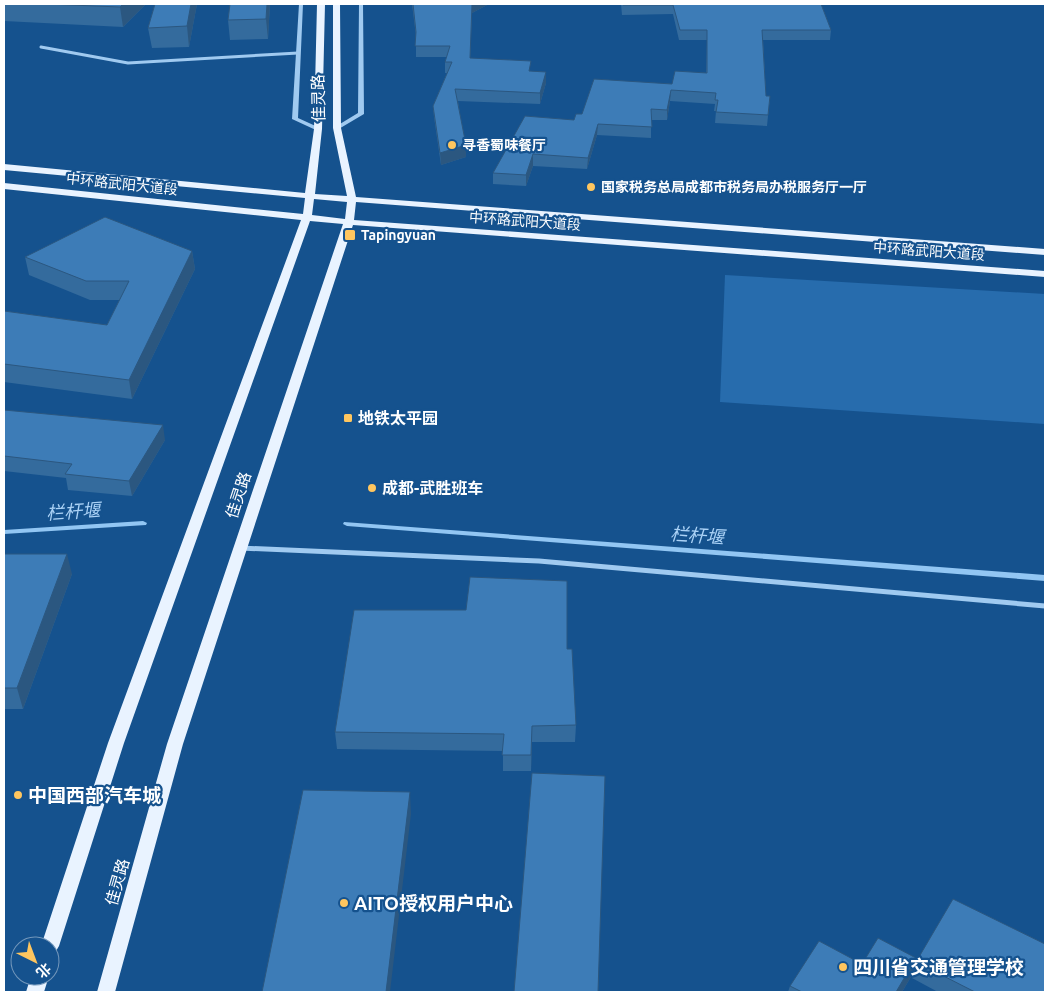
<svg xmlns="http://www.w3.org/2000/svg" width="1049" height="996" viewBox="0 0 1049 996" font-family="Ubuntu,'Noto Sans SC',sans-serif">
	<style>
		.green { fill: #276cad }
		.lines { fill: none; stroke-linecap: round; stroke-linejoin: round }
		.stream { fill: #92c6f3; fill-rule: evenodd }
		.minor-far1 { stroke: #a0caf0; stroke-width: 3 }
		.minor { stroke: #a0caf0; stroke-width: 5 }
		.tertiary { fill: #a0caf0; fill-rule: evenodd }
		.primary { fill: #e9f3ff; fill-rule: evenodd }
		.wall { fill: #346b9d }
		.shaded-wall { fill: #2b5780 }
		.building { fill: #3d7cb7; stroke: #2b5780 }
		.poi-dot { fill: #ffc65f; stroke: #15528e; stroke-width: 2 }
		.labels { text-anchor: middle; stroke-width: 4.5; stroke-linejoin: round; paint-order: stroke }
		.far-poi-label { font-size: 14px; font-weight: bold; fill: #fff; stroke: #15528e; text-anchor: start }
		.far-street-label { font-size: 14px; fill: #fff; stroke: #15528e }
		.street-label { font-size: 16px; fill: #fff; stroke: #15528e }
		.poi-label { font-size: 16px; font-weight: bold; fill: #fff; stroke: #15528e; text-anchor: start }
		.water-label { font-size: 18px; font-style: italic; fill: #acd3f7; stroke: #15528e }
		.near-poi-label { font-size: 19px; font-weight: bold; fill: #fff; stroke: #15528e; text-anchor: start }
	</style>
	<rect width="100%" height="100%" fill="#15528e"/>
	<!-- green -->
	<polygon class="green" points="725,275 1045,294 1045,424 720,402"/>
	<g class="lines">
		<!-- stream -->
		<g class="stream">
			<polygon points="143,521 147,523 146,525 4,534 4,530"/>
			<polygon points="344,522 1045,575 1045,581 347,526 343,524"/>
		</g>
		<!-- minor-far1 -->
		<polyline class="minor-far1" points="41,47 128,63 298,53"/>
		<!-- minor -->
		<polyline class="minor" points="240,548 539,561 1045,606"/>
		<!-- tertiary -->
		<g class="tertiary">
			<polygon points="299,4 303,4 298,118 320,128 321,129 318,131 292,119"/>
			<polygon points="359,4 363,4 364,114 337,130 334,128 335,127 358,113"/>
		</g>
		<!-- primary -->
		<g class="primary">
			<path d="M317,4H325L322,129L315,194L347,196L333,128V4H340L341,128L356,197L1045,249V255L356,202L354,220L1045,271V277L353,225L183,744L115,992H97L167,744L343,224L310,221L124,743L59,946L56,951L50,953V946H41L108,743L301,220L4,189V183L303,214L305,198L4,170V164L305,193L314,129ZM314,199L347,202L345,219L312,215Z"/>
			<polygon points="31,976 49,976 44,992 26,992"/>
		</g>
	</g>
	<!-- wall -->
	<g class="wall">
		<polygon points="4,4 146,4 123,27 4,21"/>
		<polygon points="155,4 197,4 189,47 152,48 148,28"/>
		<polygon points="230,4 270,4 268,39 230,40 228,20"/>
		<polygon points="412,4 489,4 472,13 470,58 531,71 546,83 540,104 458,101 466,157 441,165 434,117 433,106 447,73 445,73 445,62 447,57 416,57 416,36"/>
		<polygon points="621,4 821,4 831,30 830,40 763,40 766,96 770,96 767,126 715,123 716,111 714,111 715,104 670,101 667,120 651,120 651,138 597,135 587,169 533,166 526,186 493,184 493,173 574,120 582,114 706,73 707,40 679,40 673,14 622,15"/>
		<polygon points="192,251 195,269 132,399 4,382 4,311 107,325 120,300 90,300 29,275 25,257"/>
		<polygon points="4,410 165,440 132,496 68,490 66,478 4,471"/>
		<polygon points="4,554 72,574 23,709 4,709"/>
		<polygon points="567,649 576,725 575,742 532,742 531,771 503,771 503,751 337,749 335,732"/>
		<polygon points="916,958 912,975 902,992 788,992 790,986 862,964"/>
		<polygon points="916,962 1045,992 938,992 912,978"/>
	</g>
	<!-- shaded-wall -->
	<g class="shaded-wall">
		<polygon points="123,4 146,4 123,27 120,7"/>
		<polygon points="191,4 197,4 189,47 187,26"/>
		<polygon points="267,4 270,4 268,39 266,19"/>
		<polygon points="472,4 489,4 472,13 470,69"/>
		<polygon points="546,72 546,83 540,104 540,93"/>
		<polygon points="671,90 670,101 667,120 667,110"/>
		<polygon points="598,124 597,135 587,169 588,158"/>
		<polygon points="466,145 466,157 441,165 440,153"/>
		<polygon points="533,154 533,166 526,186 526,175"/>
		<polygon points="192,251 195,269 132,399 129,380"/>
		<polygon points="163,425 165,440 132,496 129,481"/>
		<polygon points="67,554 72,574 23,709 17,688"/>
		<polygon points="532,726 532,742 531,771 531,755"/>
		<polygon points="410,792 411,814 390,992 386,992"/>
		<polygon points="916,958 912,975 902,992 896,992"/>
	</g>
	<!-- building -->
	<g class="building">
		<polygon points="46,4 123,4 120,7"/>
		<polygon points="155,4 191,4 187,26 148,28"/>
		<polygon points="230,4 267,4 266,19 228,20"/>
		<polygon points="413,4 472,4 470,58 531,61 529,71 546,72 540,93 455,89 466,145 440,153 433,106 452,62 445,62 450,46 415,46 416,32"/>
		<polygon points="623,4 821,4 831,30 762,30 766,96 770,96 768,115 716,112 718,100 715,100 716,93 671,90 667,110 651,109 652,127 598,124 588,158 533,154 526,175 493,173 525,116 574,120 576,114 582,114 594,79 672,84 675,71 707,73 707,30 680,30 673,5 623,5"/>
		<polygon points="105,217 192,251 129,380 4,364 4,311 107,325 129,281 86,281 25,257"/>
		<polygon points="4,410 163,425 129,481 65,474 72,464 4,456"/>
		<polygon points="4,554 67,554 17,688 4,688"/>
		<polygon points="470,577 567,581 567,649 572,649 576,725 532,726 531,755 502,755 504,734 335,732 354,610 466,610"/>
		<polygon points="532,773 605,776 598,992 514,992"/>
		<polygon points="303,790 410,792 386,992 262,992"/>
		<polygon points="953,899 1045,944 1045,989 1044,992 975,992 916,962"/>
		<polygon points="878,938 916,958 896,992 802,992 790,986 819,941 862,964"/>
	</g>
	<!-- markers -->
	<g class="poi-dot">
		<circle cx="452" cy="145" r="5"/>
		<circle cx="591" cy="187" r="5"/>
		<rect x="344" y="229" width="12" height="12" rx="2.5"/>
		<rect x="343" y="413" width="10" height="10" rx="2.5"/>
		<circle cx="372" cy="488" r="5"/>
		<circle cx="18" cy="795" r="5"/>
		<circle cx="344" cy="903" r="5"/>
		<circle cx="843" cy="967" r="5"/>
	</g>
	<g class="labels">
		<!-- far-poi labels -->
		<g class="far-poi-label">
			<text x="462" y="150">寻香蜀味餐厅</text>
			<text x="601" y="192">国家税务总局成都市税务局办税服务厅一厅</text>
			<text x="361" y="240">Tapingyuan</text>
		</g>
		<!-- far-street labels -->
		<g class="far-street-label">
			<text transform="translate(122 184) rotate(6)" y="5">中环路武阳大道段</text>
			<text transform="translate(525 221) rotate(4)" y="5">中环路武阳大道段</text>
			<text transform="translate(929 251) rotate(4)" y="5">中环路武阳大道段</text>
		</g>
		<!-- street labels -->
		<g class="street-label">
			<text transform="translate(318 98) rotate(-91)" y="6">佳灵路</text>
			<text transform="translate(238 495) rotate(-72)" y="6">佳灵路</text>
			<text transform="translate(117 882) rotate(-74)" y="6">佳灵路</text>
		</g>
		<!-- poi labels -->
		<g class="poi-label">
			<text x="358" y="424">地铁太平园</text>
			<text x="382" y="494">成都-武胜班车</text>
		</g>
		<!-- water labels -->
		<g class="water-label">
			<text transform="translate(73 512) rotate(-4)" y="6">栏杆堰</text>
			<text transform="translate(697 536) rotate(4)" y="6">栏杆堰</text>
		</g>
		<!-- near-poi labels -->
		<g class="near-poi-label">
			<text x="28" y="802">中国西部汽车城</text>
			<text x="354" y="910">AITO授权用户中心</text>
			<text x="853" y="974">四川省交通管理学校</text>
		</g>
	</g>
	<!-- border -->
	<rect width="1049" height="996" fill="none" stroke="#ffffff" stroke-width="10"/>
	<!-- north arrow -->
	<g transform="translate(35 961) rotate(138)"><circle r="24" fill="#15528e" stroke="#7397bb"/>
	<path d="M0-4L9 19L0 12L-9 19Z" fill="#ffc65f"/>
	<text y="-8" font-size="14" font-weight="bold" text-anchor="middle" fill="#ffffff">北</text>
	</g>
</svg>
